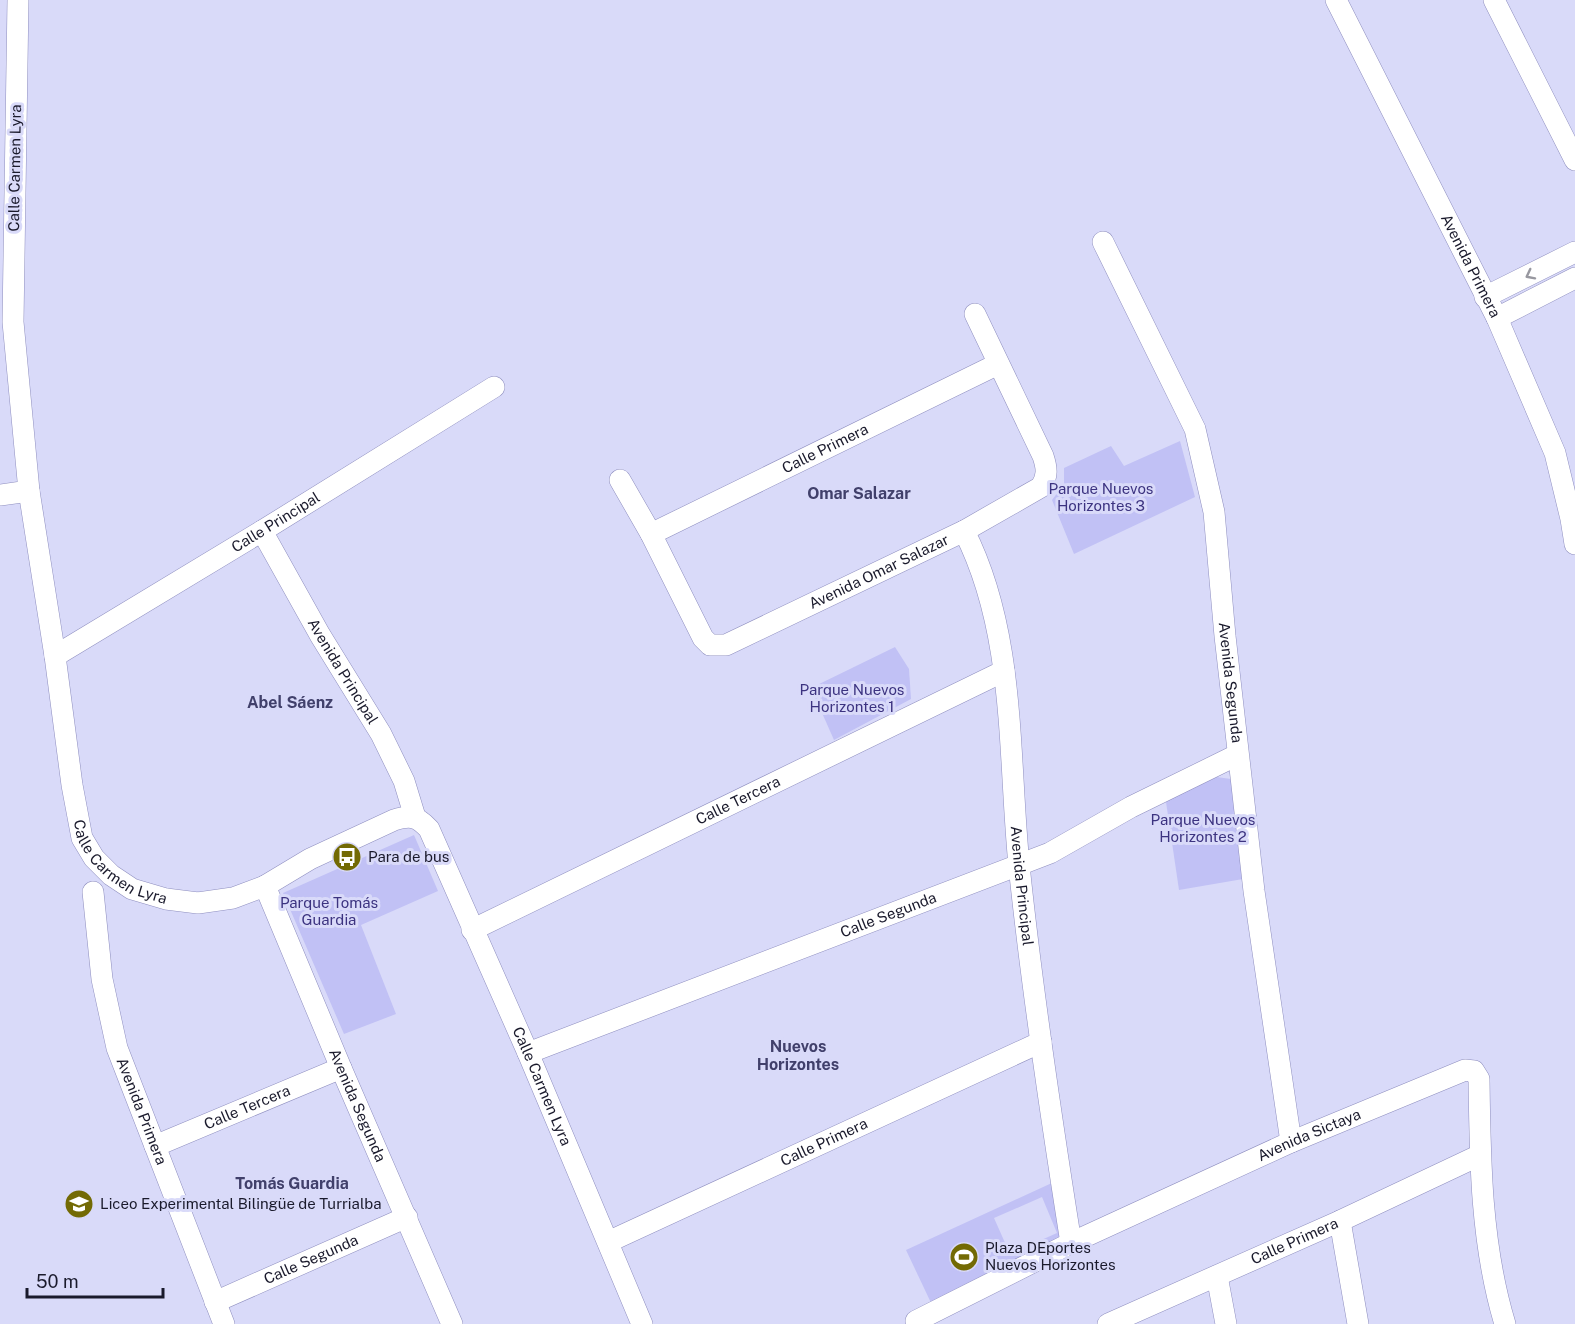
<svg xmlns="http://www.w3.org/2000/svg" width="1575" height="1324" viewBox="0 0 1575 1324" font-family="'Public Sans',sans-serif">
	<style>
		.green { fill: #c1c1f5; fill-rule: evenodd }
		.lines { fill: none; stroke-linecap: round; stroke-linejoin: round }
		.minor-casing { stroke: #8e8ebf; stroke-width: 22 }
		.minor { stroke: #fff; stroke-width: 21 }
		.oneway { stroke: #9898a0 }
		.labels { text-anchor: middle; stroke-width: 6; stroke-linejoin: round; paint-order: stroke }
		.street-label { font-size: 15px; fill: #1a1a2c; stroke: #d9daf9 }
		.park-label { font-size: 15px; fill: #3c3380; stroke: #d9daf9 }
		.poi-label { font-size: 15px; fill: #1a1a2c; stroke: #d9daf9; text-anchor: start }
		.neighbourhood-label { font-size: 16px; font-weight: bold; fill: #41406b; stroke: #d9daf9 }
	</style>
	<rect width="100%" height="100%" fill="#d9daf9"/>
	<!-- green -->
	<g class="green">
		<polygon points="1180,441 1195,497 1074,554 1052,500 1064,484 1064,468 1111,446 1124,466"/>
		<polygon points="895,647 909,669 911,699 834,740 811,688"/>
		<polygon points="1209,776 1231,779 1243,879 1179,890 1166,802"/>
		<polygon points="414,835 438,891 361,925 396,1014 344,1034 283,893"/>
		<path d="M1054,1182L1065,1241L933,1307L906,1250ZM1042,1197L1057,1233L1010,1254L994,1218Z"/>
	</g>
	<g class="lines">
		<!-- minor casing -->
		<g class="minor-casing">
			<g id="minor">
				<path id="s1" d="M18,0L13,322L29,491L55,656L72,785L82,838L94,858L111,875L132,889L166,899L198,903L233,898L265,886L310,859L394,820C410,815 417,816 429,829L528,1053L642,1324"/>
				<path id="s2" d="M1336,0L1497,318L1555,453L1571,519L1575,544"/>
				<polyline points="1494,0 1575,160"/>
				<path id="s3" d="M1103,242L1195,429L1214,512L1225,636L1254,891L1291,1142"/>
				<polyline points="1485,297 1575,252"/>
				<polyline points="1497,318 1575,278"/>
				<path id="s4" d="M620,480L651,534L703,638L710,645H726L964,531L1041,487C1048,476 1047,468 1043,456L975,314"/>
				<polyline points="0,495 29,491"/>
				<path id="s5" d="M262,531L320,635L381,734L404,781L415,817"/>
				<path id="s6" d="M964,531C1016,633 1008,754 1019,865C1032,991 1051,1117 1071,1243"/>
				<path id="s7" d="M651,534L998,364"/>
				<path id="s8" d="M55,656L262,531L494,387"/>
				<path id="s9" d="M265,886L341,1068L452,1324"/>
				<path id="s10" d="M93,892L102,979L117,1048L224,1324"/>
				<path id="s11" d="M472,930L1004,671"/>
				<path id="s12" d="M528,1053L1050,853L1131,807L1237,755"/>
				<path id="s13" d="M155,1146L341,1068"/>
				<polyline points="1340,1221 1358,1324"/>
				<path id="s14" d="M608,1242L1041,1042"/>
				<polyline points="1217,1276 1226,1324"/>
				<path id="s15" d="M215,1302L407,1217"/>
				<path id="s16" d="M916,1321L1071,1243L1291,1142L1465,1070L1474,1071L1479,1079C1480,1161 1481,1245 1505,1324"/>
				<path id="s17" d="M1108,1324L1340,1221L1480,1155"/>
			</g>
		</g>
		<!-- minor -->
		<use href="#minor" class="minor"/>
	</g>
	<!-- one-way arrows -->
	<defs><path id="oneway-chevron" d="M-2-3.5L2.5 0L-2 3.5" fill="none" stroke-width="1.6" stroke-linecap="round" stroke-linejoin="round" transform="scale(1.5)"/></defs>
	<use class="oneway" href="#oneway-chevron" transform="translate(1530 275) rotate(153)"/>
	<!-- icons -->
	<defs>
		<g id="bus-disc" transform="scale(1.5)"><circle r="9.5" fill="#736a04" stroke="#d9daf9"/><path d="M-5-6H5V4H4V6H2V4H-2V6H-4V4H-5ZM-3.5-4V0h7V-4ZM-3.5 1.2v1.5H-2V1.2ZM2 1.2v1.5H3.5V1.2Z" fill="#fff"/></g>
		<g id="school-disc" transform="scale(1.5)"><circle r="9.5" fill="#736a04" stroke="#d9daf9"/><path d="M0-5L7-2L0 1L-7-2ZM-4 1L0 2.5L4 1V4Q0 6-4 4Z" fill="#fff"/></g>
		<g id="stadium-disc" transform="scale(1.5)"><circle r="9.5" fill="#736a04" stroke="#d9daf9"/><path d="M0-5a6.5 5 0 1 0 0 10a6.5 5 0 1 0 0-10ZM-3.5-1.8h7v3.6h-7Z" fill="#fff"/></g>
	</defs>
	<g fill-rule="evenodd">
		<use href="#bus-disc" x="347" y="857"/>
		<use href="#school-disc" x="79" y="1204"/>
		<use href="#stadium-disc" x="964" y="1257"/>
	</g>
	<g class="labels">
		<!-- street labels -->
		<g class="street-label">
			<text transform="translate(15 168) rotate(-89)" y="5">Calle Carmen Lyra</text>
			<text dy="5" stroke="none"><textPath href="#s2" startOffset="298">Avenida Primera</textPath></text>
			<text dy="5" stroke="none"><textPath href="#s7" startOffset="194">Calle Primera</textPath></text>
			<text dy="5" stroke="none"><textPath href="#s8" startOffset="258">Calle Principal</textPath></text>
			<text dy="5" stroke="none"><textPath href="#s4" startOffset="374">Avenida Omar Salazar</textPath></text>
			<text dy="5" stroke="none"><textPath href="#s5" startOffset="162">Avenida Principal</textPath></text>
			<text dy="5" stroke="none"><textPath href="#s3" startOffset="465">Avenida Segunda</textPath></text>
			<text dy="5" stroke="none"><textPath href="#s11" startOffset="296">Calle Tercera</textPath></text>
			<text dy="5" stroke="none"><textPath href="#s1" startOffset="888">Calle Carmen Lyra</textPath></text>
			<text dy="5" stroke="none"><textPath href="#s6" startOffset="362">Avenida Principal</textPath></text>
			<text dy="5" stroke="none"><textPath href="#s12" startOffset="386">Calle Segunda</textPath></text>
			<text dy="5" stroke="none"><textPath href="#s1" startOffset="1518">Calle Carmen Lyra</textPath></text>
			<text dy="5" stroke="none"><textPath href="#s9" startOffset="238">Avenida Segunda</textPath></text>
			<text dy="5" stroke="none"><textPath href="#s13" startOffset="100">Calle Tercera</textPath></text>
			<text dy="5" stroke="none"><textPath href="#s10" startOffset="226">Avenida Primera</textPath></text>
			<text dy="5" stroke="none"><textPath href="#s16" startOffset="435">Avenida Sictaya</textPath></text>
			<text dy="5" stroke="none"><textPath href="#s14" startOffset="238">Calle Primera</textPath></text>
			<text dy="5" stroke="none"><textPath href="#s17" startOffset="204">Calle Primera</textPath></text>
			<text dy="5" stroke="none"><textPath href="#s15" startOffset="105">Calle Segunda</textPath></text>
		</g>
		<!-- park labels -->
		<g class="park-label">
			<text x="1101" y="494">Parque Nuevos<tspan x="1101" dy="17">Horizontes 3</tspan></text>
			<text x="852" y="695">Parque Nuevos<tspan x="852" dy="17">Horizontes 1</tspan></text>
			<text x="1203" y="825">Parque Nuevos<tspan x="1203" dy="17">Horizontes 2</tspan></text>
			<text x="329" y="908">Parque Tomás<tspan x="329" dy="17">Guardia</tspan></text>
		</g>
		<!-- poi labels -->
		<g class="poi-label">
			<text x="368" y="862">Para de bus</text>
			<text x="100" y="1209">Liceo Experimental Bilingüe de Turrialba</text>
			<text x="985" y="1253">Plaza DEportes<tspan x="985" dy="17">Nuevos Horizontes</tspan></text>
		</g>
		<!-- neighbourhood labels -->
		<g class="neighbourhood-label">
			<text x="859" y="499">Omar Salazar</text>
			<text x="290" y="708">Abel Sáenz</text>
			<text x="798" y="1052">Nuevos<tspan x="798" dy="18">Horizontes</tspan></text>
			<text x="292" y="1189">Tomás Guardia</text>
		</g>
	</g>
	<!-- scale -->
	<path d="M27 1288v9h136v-9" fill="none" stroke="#1a1a2c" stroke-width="3"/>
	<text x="36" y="1288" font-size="18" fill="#1a1a2c" stroke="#d9daf9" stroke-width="4.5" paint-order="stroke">50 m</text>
</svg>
